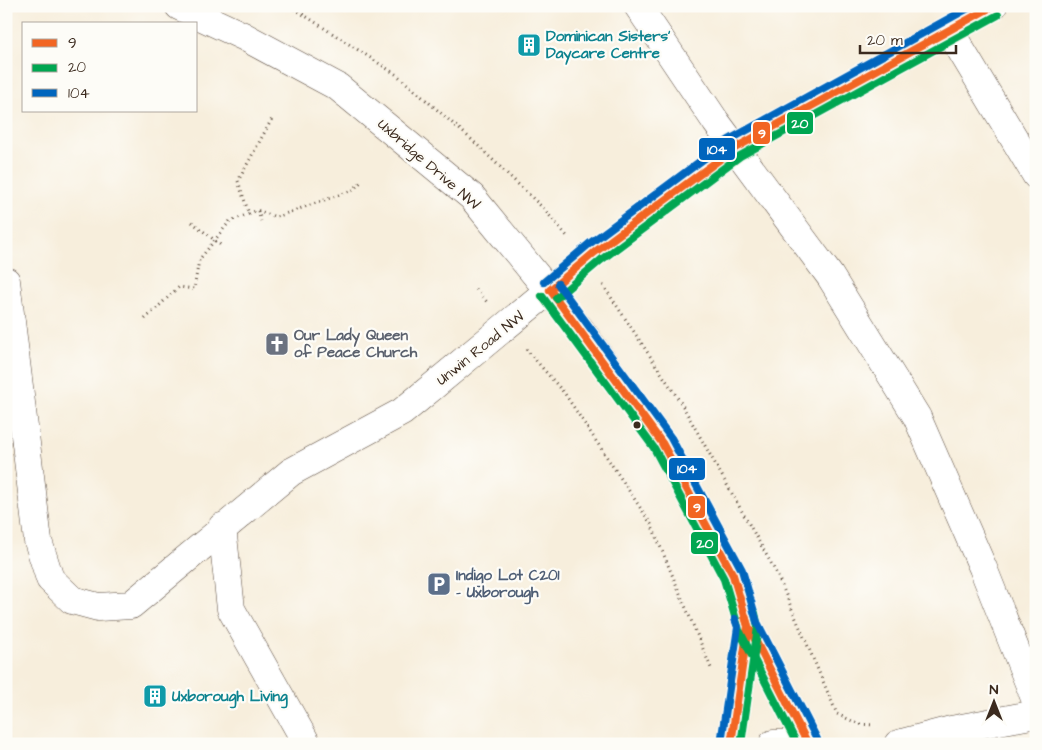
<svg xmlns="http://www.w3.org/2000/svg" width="1042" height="750" viewBox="0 0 1042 750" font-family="'Architects Daughter',sans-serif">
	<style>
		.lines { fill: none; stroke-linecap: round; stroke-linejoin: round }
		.minor-casing { stroke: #57473a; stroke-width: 29 }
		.path { stroke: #57473a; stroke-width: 3; stroke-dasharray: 1 4; stroke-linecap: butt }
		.minor { stroke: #fff; stroke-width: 28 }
		.bus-1-casing { stroke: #fdfcf7; stroke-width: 11 }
		.bus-2-casing { stroke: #fdfcf7; stroke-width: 11 }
		.bus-3-casing { stroke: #fdfcf7; stroke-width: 11 }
		.bus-1 { stroke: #f26522; stroke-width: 8 }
		.bus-2 { stroke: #00a651; stroke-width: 8 }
		.bus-3 { stroke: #0065bd; stroke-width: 8 }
		.bus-dot { fill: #3b2a1e; stroke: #fdfcf7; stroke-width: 2 }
		.labels { text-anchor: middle; stroke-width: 4.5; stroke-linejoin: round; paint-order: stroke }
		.culture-label { font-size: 15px; font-weight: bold; fill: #0d838f; stroke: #fdfcf7; text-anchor: start }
		.street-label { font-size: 15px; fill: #3b2a1e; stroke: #fdfcf7 }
		.worship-label { font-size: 15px; font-weight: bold; fill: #5b616d; stroke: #fdfcf7; text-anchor: start }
		.service-label { font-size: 15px; font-weight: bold; fill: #4e5e75; stroke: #fdfcf7; text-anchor: start }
		.line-badge { stroke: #fdfcf7; stroke-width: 2 }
		.badge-label { font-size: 14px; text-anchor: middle; font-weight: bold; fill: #fff }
	</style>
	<rect width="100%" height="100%" fill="#fdfcf7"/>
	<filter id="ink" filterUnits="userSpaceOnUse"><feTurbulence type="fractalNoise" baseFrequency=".02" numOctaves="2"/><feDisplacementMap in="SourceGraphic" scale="10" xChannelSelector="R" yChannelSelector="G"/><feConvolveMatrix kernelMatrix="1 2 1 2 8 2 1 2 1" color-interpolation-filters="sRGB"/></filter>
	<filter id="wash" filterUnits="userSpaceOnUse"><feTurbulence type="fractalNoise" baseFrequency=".0096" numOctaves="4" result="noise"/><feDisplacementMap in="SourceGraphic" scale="20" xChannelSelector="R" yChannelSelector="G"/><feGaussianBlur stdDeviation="1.12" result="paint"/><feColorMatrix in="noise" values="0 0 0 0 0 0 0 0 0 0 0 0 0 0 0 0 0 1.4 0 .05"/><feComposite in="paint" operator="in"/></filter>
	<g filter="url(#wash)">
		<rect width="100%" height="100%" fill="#f7eedc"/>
	</g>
	<g filter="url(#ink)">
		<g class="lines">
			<!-- minor casing -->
			<g class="minor-casing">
				<g id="minor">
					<polyline points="179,6 243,36 338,87 472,197 580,329 662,443 733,575 748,626 808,744"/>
					<polyline points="638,6 716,122 830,276 917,417 983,568 1036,701"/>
					<polyline points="949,30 1036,175"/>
					<polyline points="6,281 38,541 50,579 72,600 98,607 131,605 291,472 402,412 595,252 735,148 993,6"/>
					<polyline points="222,527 231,609 307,744"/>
					<polyline points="731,744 748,626"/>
					<polyline points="773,744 787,744"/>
					<polyline points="898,744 951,730 1036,714"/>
				</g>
			</g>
			<!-- path -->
			<g class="path">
				<polyline points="290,6 397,75 472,140 543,208 567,236"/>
				<polyline points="258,211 261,221"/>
				<polyline points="249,214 257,210 276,217 353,190 362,181"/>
				<polyline points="192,222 223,247"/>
				<polyline points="603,285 681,403 776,572 837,714 859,724 874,725"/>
				<polyline points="476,289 487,302"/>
				<polyline points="145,319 179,287 194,289 199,260 230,221 249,214 238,181 273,117"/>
				<polyline points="526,349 565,394 651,524 711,668"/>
			</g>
			<!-- minor -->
			<use href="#minor" class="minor"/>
			<!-- bus-1 casing -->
			<g class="bus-1-casing">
				<g id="bus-1">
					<polyline points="550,290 595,252 735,148 993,6"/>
					<polyline points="550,290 662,443 733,575 748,626 808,744"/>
					<polyline points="731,744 748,626 745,616"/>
				</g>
			</g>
			<!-- bus-2 casing -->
			<g class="bus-2-casing">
				<g id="bus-2">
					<polyline points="542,296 654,448 724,579 739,630 797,744"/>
					<polyline points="556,298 601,260 740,156 998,15"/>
					<polyline points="741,744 758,627 755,613"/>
				</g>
			</g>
			<!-- bus-3 casing -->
			<g class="bus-3-casing">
				<g id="bus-3">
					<polyline points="544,282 589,244 729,140 972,6"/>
					<polyline points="558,284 671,438 742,570 757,622 817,739"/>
					<polyline points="721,743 738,627 735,619"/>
				</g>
			</g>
			<!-- bus-1 -->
			<use href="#bus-1" class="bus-1"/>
			<!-- bus-2 -->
			<use href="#bus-2" class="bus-2"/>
			<!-- bus-3 -->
			<use href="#bus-3" class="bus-3"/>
		</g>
	</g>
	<!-- icons -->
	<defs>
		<g id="building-square" transform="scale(1.25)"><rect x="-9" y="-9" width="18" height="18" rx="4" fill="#0f9aa8" stroke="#fdfcf7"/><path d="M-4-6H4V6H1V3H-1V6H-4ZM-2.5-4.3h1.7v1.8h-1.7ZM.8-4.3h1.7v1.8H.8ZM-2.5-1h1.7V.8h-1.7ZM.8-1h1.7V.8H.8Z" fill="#fff"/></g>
		<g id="church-square" transform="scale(1.25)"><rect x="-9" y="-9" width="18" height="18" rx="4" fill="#6b7280" stroke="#fdfcf7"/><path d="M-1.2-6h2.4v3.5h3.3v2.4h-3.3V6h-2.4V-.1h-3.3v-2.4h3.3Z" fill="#fff"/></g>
		<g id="parking-square" transform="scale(1.25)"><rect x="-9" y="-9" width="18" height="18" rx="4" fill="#5c6f8a" stroke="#fdfcf7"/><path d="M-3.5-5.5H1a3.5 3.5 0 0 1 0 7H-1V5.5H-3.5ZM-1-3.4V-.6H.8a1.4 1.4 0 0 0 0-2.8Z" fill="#fff"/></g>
	</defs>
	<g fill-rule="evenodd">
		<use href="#building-square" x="529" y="45"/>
		<use href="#church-square" x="277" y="344"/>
		<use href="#parking-square" x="439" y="584"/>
		<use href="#building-square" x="155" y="696"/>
	</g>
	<!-- markers -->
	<circle class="bus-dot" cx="637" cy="425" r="4.5"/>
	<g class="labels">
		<!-- culture labels -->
		<g class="culture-label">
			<text x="546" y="41">Dominican Sisters'<tspan x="546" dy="17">Daycare Centre</tspan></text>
			<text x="172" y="701">Uxborough Living</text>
		</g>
		<!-- street labels -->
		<g class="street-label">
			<text transform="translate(429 164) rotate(41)" y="5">Uxbridge Drive NW</text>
			<text transform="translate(480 348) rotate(-39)" y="5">Unwin Road NW</text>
		</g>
		<!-- worship labels -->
		<g class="worship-label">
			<text x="294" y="340">Our Lady Queen<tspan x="294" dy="17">of Peace Church</tspan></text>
		</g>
		<!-- service labels -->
		<g class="service-label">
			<text x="456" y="580">Indigo Lot C201<tspan x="456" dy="17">– Uxborough</tspan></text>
		</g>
	</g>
	<g class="line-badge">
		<rect x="786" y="111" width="28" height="24" rx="5" fill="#00a651"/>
		<rect x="752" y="121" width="19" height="24" rx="5" fill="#f26522"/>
		<rect x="698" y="137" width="38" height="24" rx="5" fill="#0065bd"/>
		<rect x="668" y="457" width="38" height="24" rx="5" fill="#0065bd"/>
		<rect x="687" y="495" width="19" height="24" rx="5" fill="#f26522"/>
		<rect x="690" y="531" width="29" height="24" rx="5" fill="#00a651"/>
	</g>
	<g class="badge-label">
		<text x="800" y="128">20</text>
		<text x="762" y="138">9</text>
		<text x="717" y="154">104</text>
		<text x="687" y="473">104</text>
		<text x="697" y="512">9</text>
		<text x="705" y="548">20</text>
	</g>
	<!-- margin -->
	<rect width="1042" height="750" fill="none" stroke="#fdfcf7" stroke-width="25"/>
	<!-- legend -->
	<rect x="22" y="22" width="175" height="90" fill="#fdfcf7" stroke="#afa8a0"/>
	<rect x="32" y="39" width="25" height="8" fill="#f26522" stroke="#afa8a0"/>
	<text x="68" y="48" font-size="15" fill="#3b2a1e">9</text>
	<rect x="32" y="64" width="25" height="8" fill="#00a651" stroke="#afa8a0"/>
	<text x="68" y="72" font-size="15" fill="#3b2a1e">20</text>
	<rect x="32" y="89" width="25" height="8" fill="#0065bd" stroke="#afa8a0"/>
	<text x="68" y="98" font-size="15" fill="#3b2a1e">104</text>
	<!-- north arrow -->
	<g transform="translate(994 702)" stroke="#fdfcf7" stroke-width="4" paint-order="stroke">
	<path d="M0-4L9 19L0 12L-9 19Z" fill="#3b2a1e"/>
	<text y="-8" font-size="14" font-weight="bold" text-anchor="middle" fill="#3b2a1e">N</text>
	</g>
	<!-- scale -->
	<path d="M860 45v8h96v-8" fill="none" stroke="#3b2a1e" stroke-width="2.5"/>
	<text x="867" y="45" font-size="15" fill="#3b2a1e" stroke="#fdfcf7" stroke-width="4" paint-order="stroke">20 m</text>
</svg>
